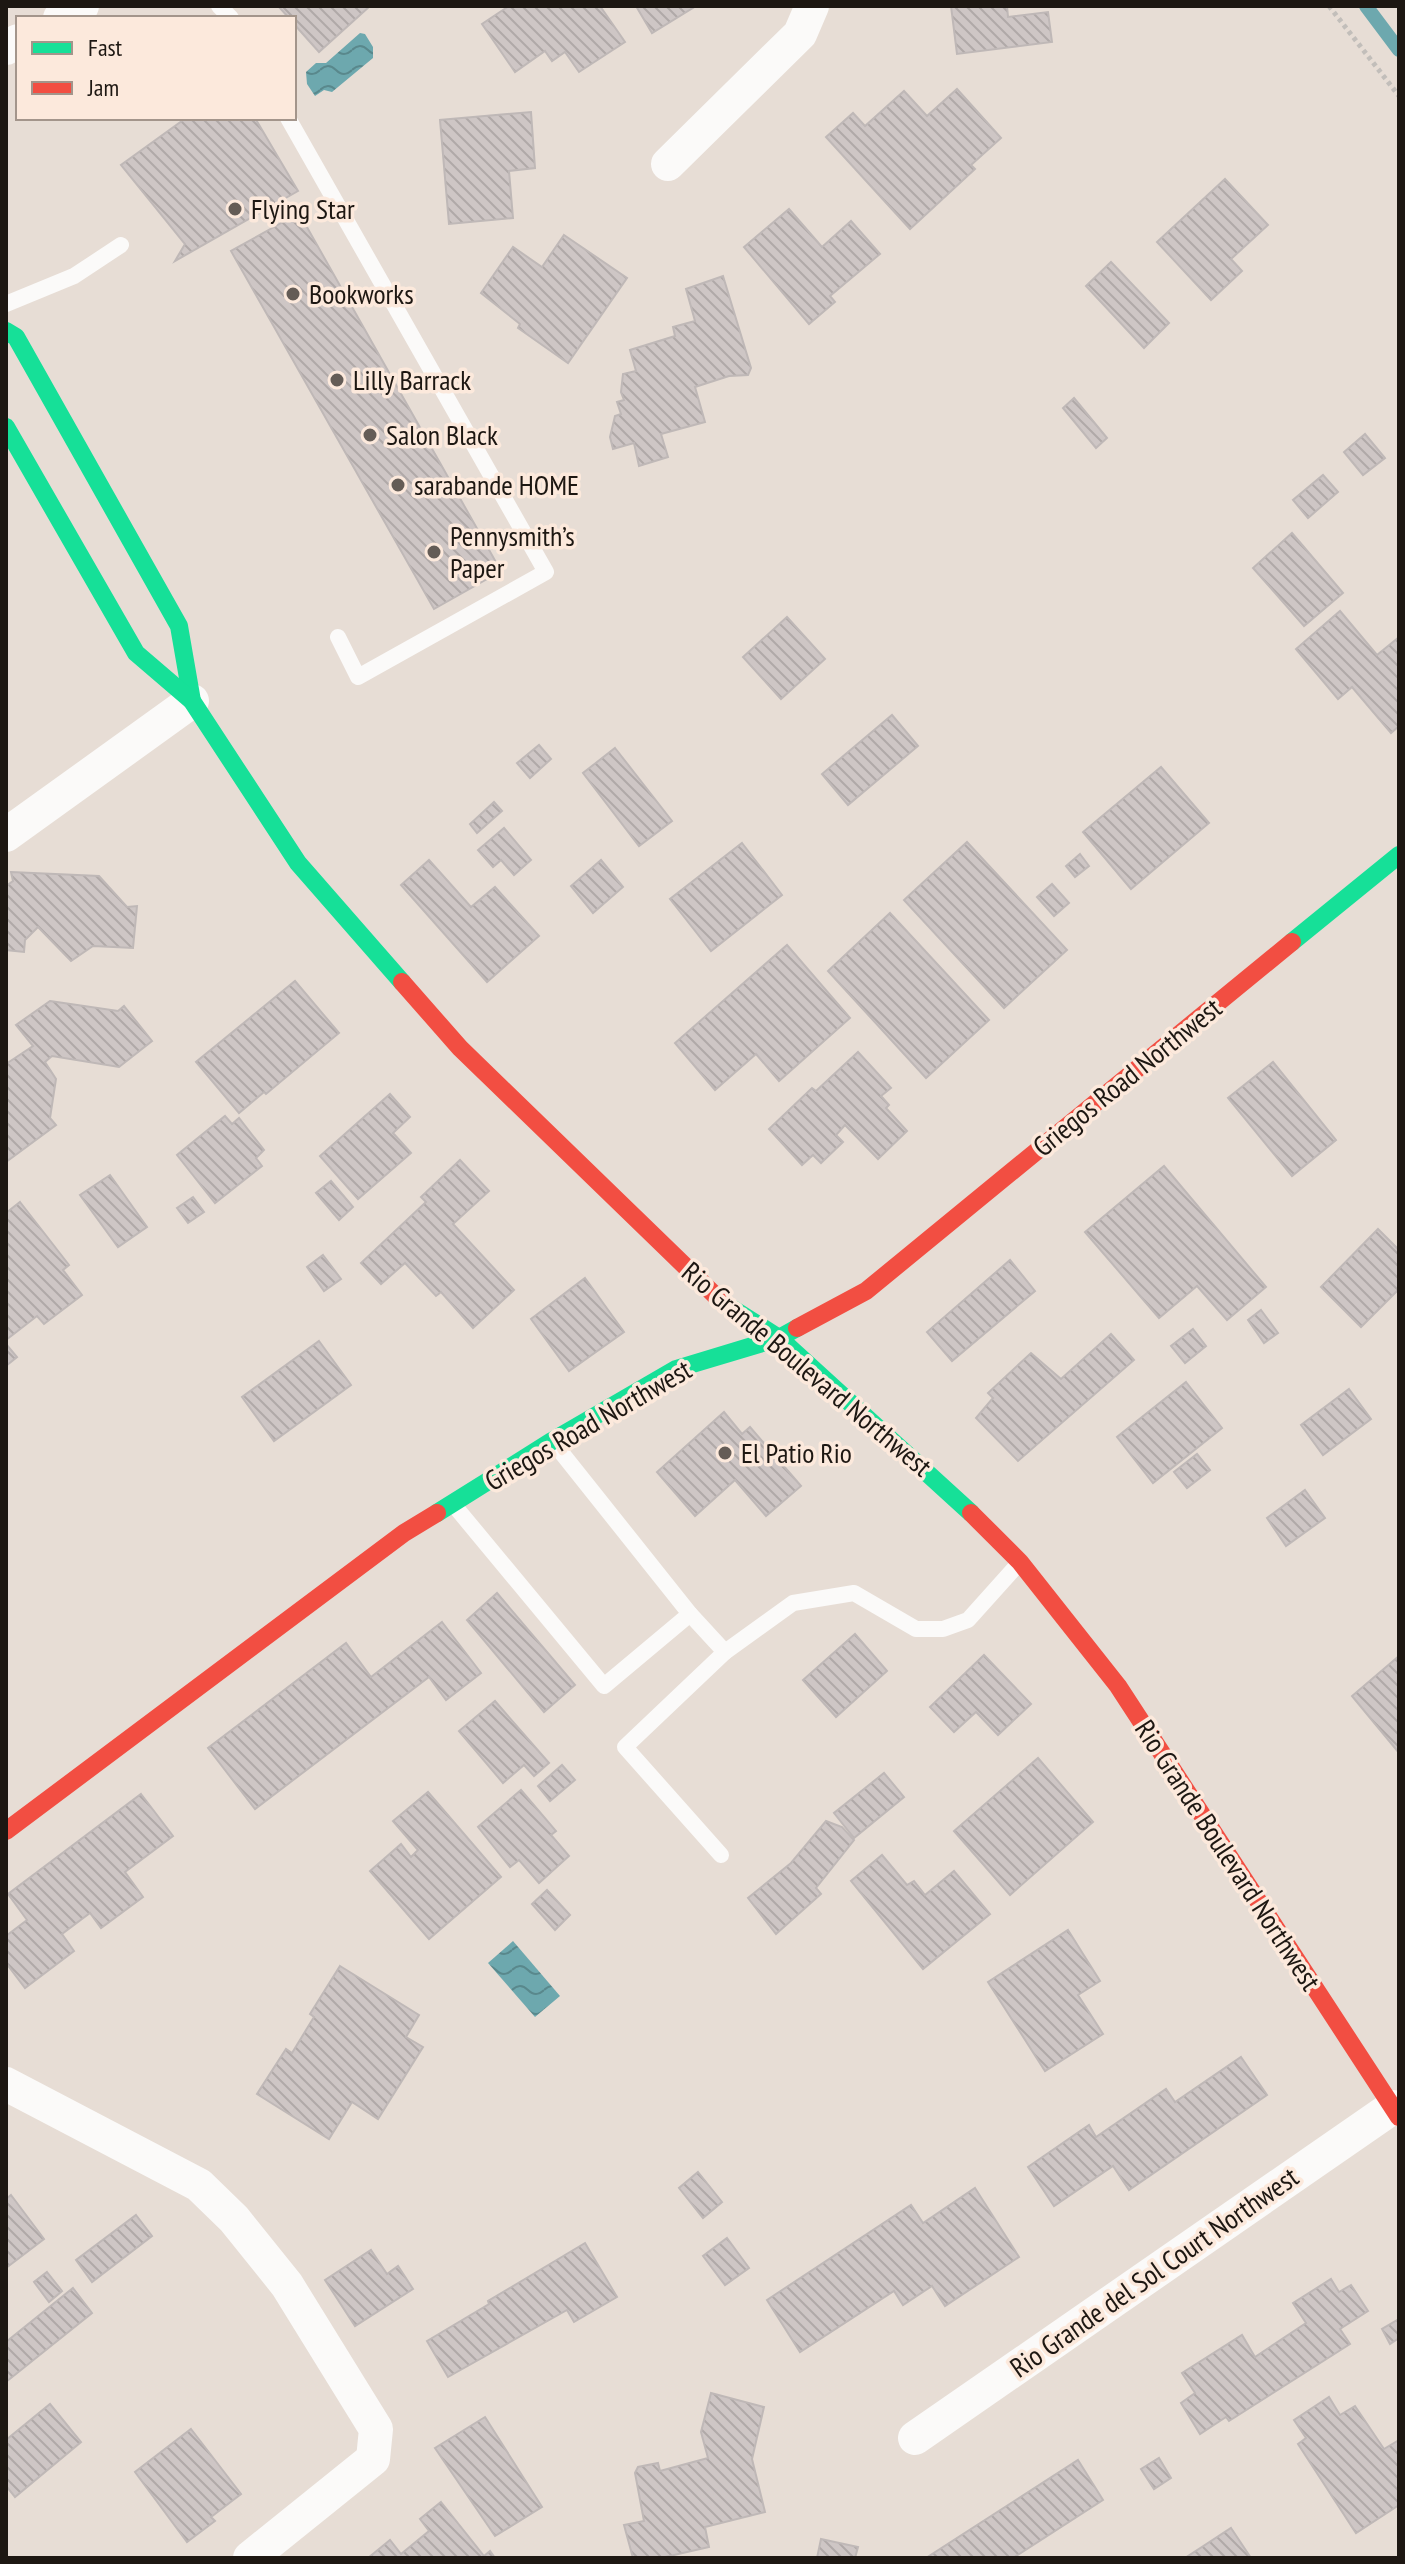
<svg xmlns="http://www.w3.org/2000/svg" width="1405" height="2564" viewBox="0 0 1405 2564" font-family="'PT Sans Narrow',sans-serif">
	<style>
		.water { fill: url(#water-waves) }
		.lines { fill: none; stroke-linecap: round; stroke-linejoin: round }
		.stream { stroke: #6da8ae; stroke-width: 14 }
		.building { fill: url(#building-back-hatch); stroke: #bfb8b7; stroke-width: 2 }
		.path { stroke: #c2beba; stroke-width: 5; stroke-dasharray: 4 4; stroke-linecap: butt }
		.lane { stroke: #fbfaf9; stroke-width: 16 }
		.street { stroke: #fbfaf9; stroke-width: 34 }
		.fast { stroke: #16e098; stroke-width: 18 }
		.jam { stroke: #f24e42; stroke-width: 18 }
		.poi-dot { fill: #645c56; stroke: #fce9dc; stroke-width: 3 }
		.labels { text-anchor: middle; stroke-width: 7; stroke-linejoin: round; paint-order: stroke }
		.poi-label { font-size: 28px; fill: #1d1712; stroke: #fce9dc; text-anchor: start }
		.street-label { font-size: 28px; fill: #1d1712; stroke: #fce9dc }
	</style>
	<defs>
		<pattern id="water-waves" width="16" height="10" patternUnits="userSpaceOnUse" patternTransform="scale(2)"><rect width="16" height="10" fill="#6da8ae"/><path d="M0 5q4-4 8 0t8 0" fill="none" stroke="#59888c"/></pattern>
		<pattern id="building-back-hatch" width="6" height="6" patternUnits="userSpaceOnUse" patternTransform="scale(2)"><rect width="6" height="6" fill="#cec6c5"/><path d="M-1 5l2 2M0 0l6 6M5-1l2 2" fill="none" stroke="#b0a9a8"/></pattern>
	</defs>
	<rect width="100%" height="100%" fill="#e7ddd5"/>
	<!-- water -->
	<g class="water">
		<polygon points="360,33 365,34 373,47 373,58 332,92 324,90 315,96 307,84 306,72 316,63 326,63"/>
		<polygon points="513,1941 560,1996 535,2017 488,1963"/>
	</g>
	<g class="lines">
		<!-- stream -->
		<polyline class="stream" points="1366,6 1399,50"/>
	</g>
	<!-- building -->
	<g class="building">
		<polygon points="278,6 370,6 319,52 294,24 294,18 289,18"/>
		<polygon points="509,6 600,6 625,42 579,72 565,52 552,61 545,51 515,72 482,24"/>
		<polygon points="636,6 696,6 652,33"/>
		<polygon points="951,6 1007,6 1008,17 1048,12 1052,42 957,54"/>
		<polygon points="957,89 1001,138 971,165 975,169 910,229 826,137 853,113 865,126 904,91 927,116"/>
		<polygon points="531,112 535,168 509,171 513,218 449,224 440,120"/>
		<polygon points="186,118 255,118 298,191 175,261 185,244 121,165"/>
		<polygon points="1225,179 1268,225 1231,259 1242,271 1211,300 1157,242"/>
		<polygon points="789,209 822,247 851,221 880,254 830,296 835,302 809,324 744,247"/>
		<polygon points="299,213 501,571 434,609 231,251"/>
		<polygon points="564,235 627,278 568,363 518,328 520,324 481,293 513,247 542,267"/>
		<polygon points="1111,262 1169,323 1144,348 1086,286"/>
		<polygon points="723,276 751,368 748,375 729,376 695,387 705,422 661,434 668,457 639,466 634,443 613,449 610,437 615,416 621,414 617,402 624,400 621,392 623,374 636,371 630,350 675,336 673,327 695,321 686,289"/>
		<polygon points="1074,398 1107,438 1096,448 1063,408"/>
		<polygon points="1365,434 1385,458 1363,475 1344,452"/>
		<polygon points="1323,475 1338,492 1308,518 1293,500"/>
		<polygon points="1292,533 1343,593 1304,626 1253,568"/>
		<polygon points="1340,611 1377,655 1399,637 1399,726 1391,733 1352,687 1338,699 1296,649"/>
		<polygon points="787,617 825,659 781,699 743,657"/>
		<polygon points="892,715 918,746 848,805 822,774"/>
		<polygon points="539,745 551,759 530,778 517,763"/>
		<polygon points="615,748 672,821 639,846 583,773"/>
		<polygon points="1161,767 1209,823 1131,889 1083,832"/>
		<polygon points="494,802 502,811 477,833 470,824"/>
		<polygon points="504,828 531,860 514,875 501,860 493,867 478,850"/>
		<polygon points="967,842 1067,950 1004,1008 904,900"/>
		<polygon points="742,843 782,895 711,951 670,899"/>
		<polygon points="1080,854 1089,866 1075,877 1066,866"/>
		<polygon points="429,860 471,907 495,887 539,936 487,982 401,885"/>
		<polygon points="601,860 623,887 593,913 571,886"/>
		<polygon points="11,872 99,876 127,907 137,906 133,948 93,946 71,961 38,927 25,940 24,952 6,950 6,886 13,881"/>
		<polygon points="1052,884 1069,903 1054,916 1037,897"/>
		<polygon points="890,913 989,1020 926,1078 828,971"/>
		<polygon points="787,945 850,1018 779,1081 756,1054 715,1090 675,1043"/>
		<polygon points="295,981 339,1033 266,1094 264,1092 239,1113 196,1062"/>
		<polygon points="50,1001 118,1011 124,1006 152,1041 119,1067 52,1056 45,1062 56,1079 50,1118 56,1125 6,1162 6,1064 33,1046 16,1025"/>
		<polygon points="858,1052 891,1088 881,1096 889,1105 886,1108 907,1131 878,1159 845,1125 836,1135 843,1142 821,1163 813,1155 802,1165 769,1129 812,1088 816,1091"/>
		<polygon points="1273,1062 1336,1140 1292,1176 1228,1098"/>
		<polygon points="390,1094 410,1117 393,1133 411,1153 358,1199 320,1156"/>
		<polygon points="225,1116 232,1124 239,1118 264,1150 256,1158 262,1166 215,1203 177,1155"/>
		<polygon points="460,1160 489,1191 453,1224 514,1290 473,1328 441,1292 436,1296 405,1263 381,1284 361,1263 426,1202 421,1197"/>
		<polygon points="1164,1166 1266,1287 1227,1320 1197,1286 1159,1318 1085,1232"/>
		<polygon points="110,1175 147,1227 118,1247 80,1195"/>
		<polygon points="331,1181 353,1207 339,1220 316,1193"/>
		<polygon points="193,1197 204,1212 188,1223 177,1208"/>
		<polygon points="20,1202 69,1265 63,1270 82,1295 44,1324 37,1316 6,1340 6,1213"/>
		<polygon points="1378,1229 1399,1250 1399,1289 1361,1327 1321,1287"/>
		<polygon points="323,1255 341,1279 324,1291 307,1267"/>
		<polygon points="1010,1260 1035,1291 952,1361 927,1332"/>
		<polygon points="585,1278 624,1332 569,1371 531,1319"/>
		<polygon points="1261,1310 1278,1333 1264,1343 1248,1320"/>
		<polygon points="1193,1329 1206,1346 1185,1363 1171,1346"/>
		<polygon points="1111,1334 1134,1360 1018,1461 976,1418 993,1398 988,1393 1031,1353 1061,1379"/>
		<polygon points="319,1341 351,1385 274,1441 242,1397"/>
		<polygon points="6,1344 17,1357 6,1366"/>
		<polygon points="1186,1382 1222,1428 1153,1483 1117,1437"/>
		<polygon points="1349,1389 1371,1419 1323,1455 1301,1425"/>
		<polygon points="724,1412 742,1434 750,1427 801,1486 766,1516 735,1480 695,1516 657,1472"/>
		<polygon points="1197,1454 1210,1470 1187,1488 1174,1472"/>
		<polygon points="1305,1490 1325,1518 1286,1546 1267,1518"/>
		<polygon points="497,1593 575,1685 544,1712 467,1620"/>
		<polygon points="442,1622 481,1673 446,1700 429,1677 255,1809 208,1748 346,1643 371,1677"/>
		<polygon points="855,1634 887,1671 836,1717 803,1680"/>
		<polygon points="984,1655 1031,1704 998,1735 976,1712 954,1732 930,1707"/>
		<polygon points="1399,1656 1399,1753 1352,1696"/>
		<polygon points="495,1701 549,1763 534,1776 524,1765 503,1783 459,1731"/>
		<polygon points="1038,1758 1093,1822 1010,1895 954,1831"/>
		<polygon points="562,1765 575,1780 550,1801 538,1786"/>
		<polygon points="884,1773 904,1797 854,1838 834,1813"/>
		<polygon points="521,1790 556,1831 551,1835 569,1856 539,1883 519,1860 510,1867 478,1827"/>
		<polygon points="428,1792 501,1877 429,1939 370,1871 401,1844 411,1857 418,1850 393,1821"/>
		<polygon points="141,1794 173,1836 125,1872 143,1897 101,1928 90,1913 62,1934 74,1951 25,1988 6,1963 6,1936 27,1920 8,1894"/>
		<polygon points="826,1821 842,1827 854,1840 816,1888 821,1894 776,1934 748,1898 791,1863"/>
		<polygon points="882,1855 907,1885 914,1881 925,1895 954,1871 990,1914 923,1969 851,1881"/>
		<polygon points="547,1890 570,1915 555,1930 532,1904"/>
		<polygon points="1068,1930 1100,1981 1078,1995 1103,2034 1045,2071 988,1982"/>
		<polygon points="340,1966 419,2015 406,2037 423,2047 378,2119 352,2102 329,2139 257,2094 286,2049 292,2053 314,2017 310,2014"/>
		<polygon points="1241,2057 1267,2095 1129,2190 1113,2166 1054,2206 1028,2167 1089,2125 1096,2137 1166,2089 1175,2102"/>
		<polygon points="698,2172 722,2202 703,2218 679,2188"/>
		<polygon points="975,2188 1019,2257 945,2306 932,2286 903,2305 894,2291 800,2352 767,2300 911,2205 923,2223"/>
		<polygon points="11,2195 44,2239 6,2268 6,2199"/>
		<polygon points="136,2215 152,2236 92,2282 76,2260"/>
		<polygon points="727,2238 749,2268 725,2285 703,2256"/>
		<polygon points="585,2243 617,2297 574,2322 567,2310 448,2377 427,2341 489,2304 488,2301"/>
		<polygon points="371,2250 387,2274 398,2266 413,2289 355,2326 325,2280"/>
		<polygon points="47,2272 62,2291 49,2302 34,2282"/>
		<polygon points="1331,2279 1339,2292 1351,2285 1368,2311 1340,2329 1350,2344 1229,2421 1226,2417 1200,2434 1181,2403 1195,2393 1182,2373 1242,2335 1255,2357 1306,2323 1293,2303"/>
		<polygon points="73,2288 92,2313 6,2382 6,2342"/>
		<polygon points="1399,2319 1399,2338 1390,2344 1382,2329"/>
		<polygon points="711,2393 764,2407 752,2459 765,2512 705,2527 709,2547 661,2558 633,2558 624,2525 644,2521 635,2473 638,2467 658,2463 660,2471 708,2458 701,2432"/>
		<polygon points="1329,2397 1340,2415 1355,2406 1384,2449 1399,2440 1399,2505 1356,2533 1298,2444 1306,2438 1294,2420"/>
		<polygon points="50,2404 81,2442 15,2497 6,2486 6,2440"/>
		<polygon points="485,2417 542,2507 495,2536 435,2448"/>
		<polygon points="191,2429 241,2494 211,2517 215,2521 187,2542 135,2472"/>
		<polygon points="1159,2458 1171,2478 1154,2489 1141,2469"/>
		<polygon points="1078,2460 1103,2500 1013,2558 926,2558"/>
		<polygon points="441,2502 484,2556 490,2551 495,2558 368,2558 390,2540 401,2554 429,2531 420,2519"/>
		<polygon points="1231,2528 1251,2558 1185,2558"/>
		<polygon points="821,2539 858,2547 855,2558 817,2558"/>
	</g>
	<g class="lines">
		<!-- path -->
		<polyline class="path" points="1329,6 1399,96"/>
		<!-- lane -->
		<g class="lane">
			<polyline points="219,6 231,18"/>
			<polyline points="288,118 546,572 358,677 338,637"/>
			<polyline points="6,304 74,276 121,245"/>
			<polyline points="453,1504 604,1686 690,1614 553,1442"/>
			<polyline points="690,1614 725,1652"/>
			<polyline points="721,1855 625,1747 725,1652 793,1603 854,1593 916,1629 943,1629 968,1620 1020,1562"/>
		</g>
		<!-- street -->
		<g class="street">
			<polyline points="60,18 82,6"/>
			<polyline points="6,48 18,41"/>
			<polyline points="668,164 800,34 812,6"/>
			<polyline points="6,835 192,701"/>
			<polyline points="6,2084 199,2185 234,2219 287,2285 376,2429 373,2459 250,2558"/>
			<polyline points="915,2438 1393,2107"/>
		</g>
		<!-- fast -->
		<g class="fast">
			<polyline points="6,331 16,337 179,626 192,701"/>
			<polyline points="6,427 136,653 192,701 298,863 402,982"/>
			<polyline points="1292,942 1399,855"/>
			<polyline points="722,1302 779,1338 971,1513"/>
			<polyline points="437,1513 552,1441 676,1369 779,1338 797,1328"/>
		</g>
		<!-- jam -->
		<g class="jam">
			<polyline points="402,982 460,1048 722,1302"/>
			<polyline points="797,1328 866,1291 1292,942"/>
			<polyline points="971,1513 1020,1562 1118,1686 1399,2117"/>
			<polyline points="6,1831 404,1533 437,1513"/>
		</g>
	</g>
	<!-- markers -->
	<g class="poi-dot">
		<circle cx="235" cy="209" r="8"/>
		<circle cx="293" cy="294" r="8"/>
		<circle cx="337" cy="380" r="8"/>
		<circle cx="370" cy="435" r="8"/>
		<circle cx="398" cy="485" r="8"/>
		<circle cx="434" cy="552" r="8"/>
		<circle cx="725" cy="1453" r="8"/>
	</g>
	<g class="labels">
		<!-- poi labels -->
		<g class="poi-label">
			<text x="251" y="219">Flying Star</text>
			<text x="309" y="304">Bookworks</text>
			<text x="353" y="390">Lilly Barrack</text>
			<text x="386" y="445">Salon Black</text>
			<text x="414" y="495">sarabande HOME</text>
			<text x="450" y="546">Pennysmith’s<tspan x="450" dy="32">Paper</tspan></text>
			<text x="741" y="1463">El Patio Rio</text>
		</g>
		<!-- street labels -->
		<g class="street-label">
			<text transform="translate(1127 1077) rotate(-39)" y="10">Griegos Road Northwest</text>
			<text transform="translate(807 1369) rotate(40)" y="10">Rio Grande Boulevard Northwest</text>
			<text transform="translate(588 1425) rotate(-30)" y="10">Griegos Road Northwest</text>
			<text transform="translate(1228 1855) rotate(57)" y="10">Rio Grande Boulevard Northwest</text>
			<text transform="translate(1154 2272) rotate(-35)" y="10">Rio Grande del Sol Court Northwest</text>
		</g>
	</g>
	<!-- border -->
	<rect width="1405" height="2564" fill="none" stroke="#1d1712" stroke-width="16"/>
	<!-- legend -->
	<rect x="16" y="16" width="280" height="104" fill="#fce9dc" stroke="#a3958b" stroke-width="2"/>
	<rect x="32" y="42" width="40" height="12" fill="#16e098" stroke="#a3958b" stroke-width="2"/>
	<text x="88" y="56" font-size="24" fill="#1d1712">Fast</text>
	<rect x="32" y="82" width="40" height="12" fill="#f24e42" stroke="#a3958b" stroke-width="2"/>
	<text x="88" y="96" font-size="24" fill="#1d1712">Jam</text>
</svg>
